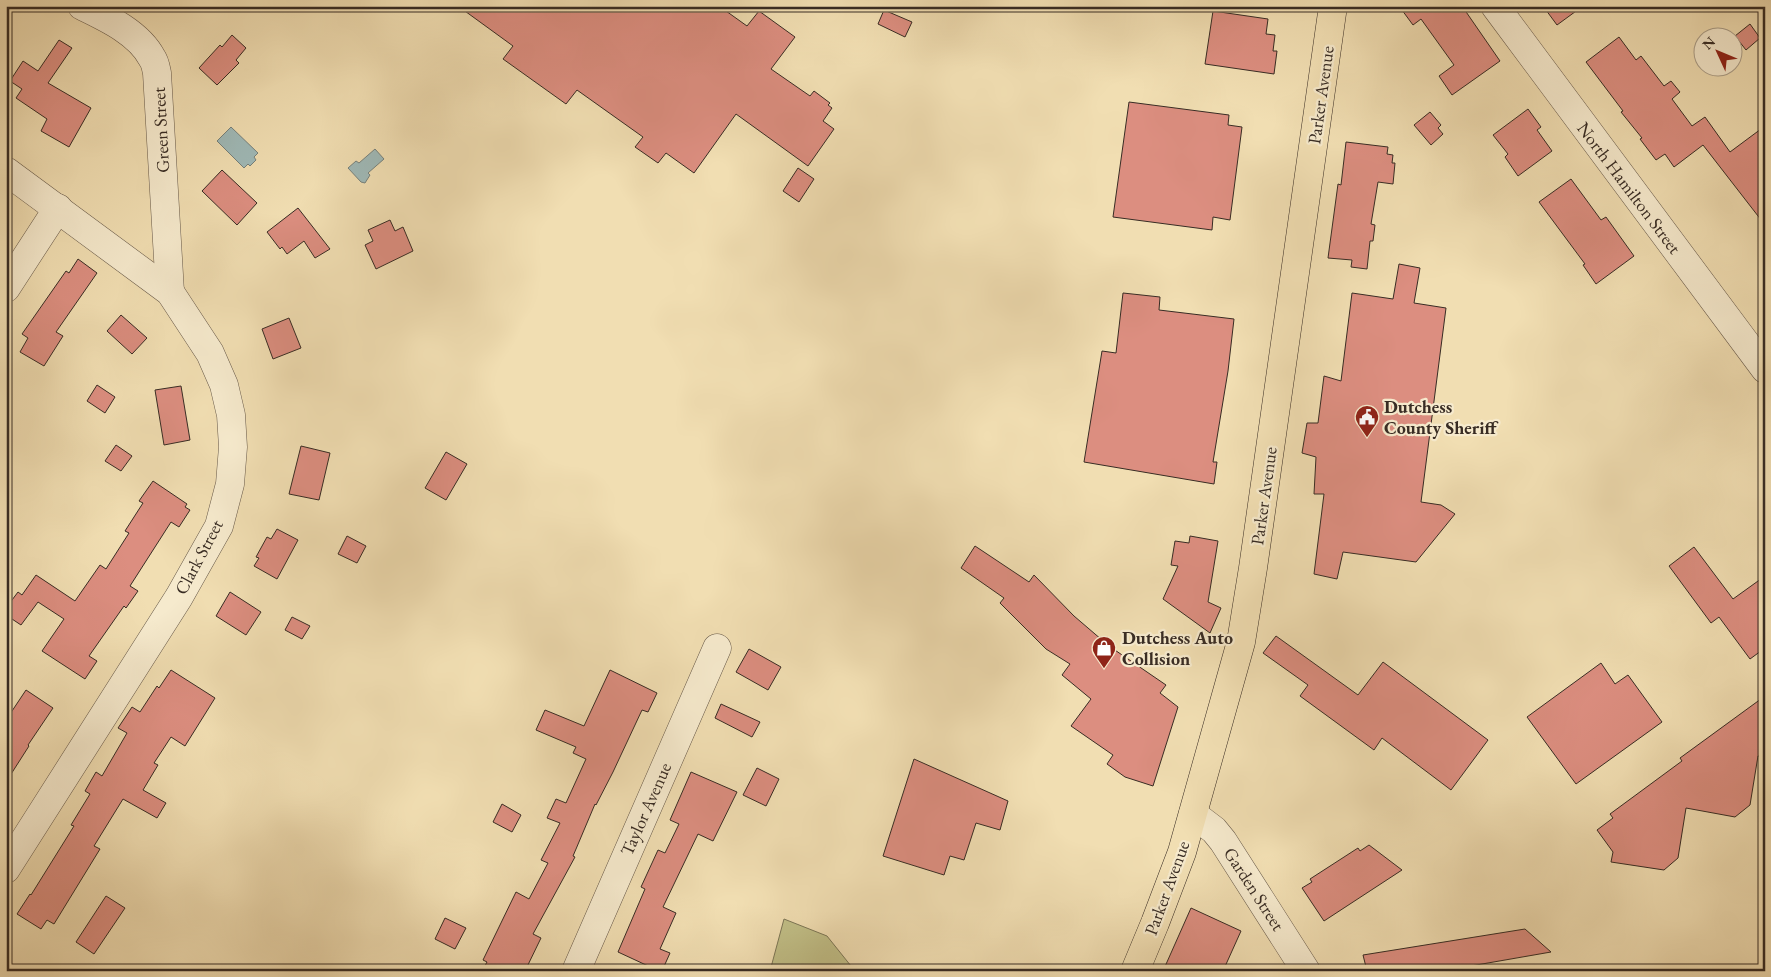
<svg xmlns="http://www.w3.org/2000/svg" width="1771" height="977" viewBox="0 0 1771 977" font-family="'EB Garamond',serif">
	<style>
		.green { fill: #c1bf87; stroke: #7c7656 }
		.water { fill: #9fb9b7; stroke: #76817c }
		.building { fill: #dc8e80; stroke: #382c24 }
		.lines { fill: none; stroke-linecap: round; stroke-linejoin: round }
		.minor-casing { stroke: #665848; stroke-width: 29 }
		.major-casing { stroke: #382c24; stroke-width: 29 }
		.minor { stroke: #f6eacd; stroke-width: 28 }
		.major { stroke: #f1deb2; stroke-width: 28 }
		.labels { text-anchor: middle; stroke-width: 4.5; stroke-linejoin: round; paint-order: stroke }
		.street-label { font-size: 18px; fill: #382c24; stroke: #f6eacd }
		.poi-label { font-size: 18px; font-weight: bold; fill: #382c24; stroke: #f6eacd; text-anchor: start }
	</style>
	<rect width="100%" height="100%" fill="#f1deb2"/>
	<filter id="stains"><feTurbulence type="fractalNoise" baseFrequency=".004" numOctaves="4"/><feColorMatrix values="0 0 0 0 .2 0 0 0 0 .09 0 0 0 0 .02 0 0 0 .5 -.17"/></filter>
	<radialGradient id="worn" r=".72"><stop offset=".6" stop-color="#630" stop-opacity="0"/><stop offset="1" stop-color="#630" stop-opacity=".3"/></radialGradient>
	<!-- green -->
	<polygon class="green" points="784,919 827,936 855,971 770,971"/>
	<!-- water -->
	<g class="water">
		<polygon points="231,127 258,153 254,157 256,160 250,166 248,164 244,168 217,141"/>
		<polygon points="375,149 384,159 368,173 370,175 365,183 361,182 348,168 356,161 359,163"/>
	</g>
	<!-- building -->
	<g class="building">
		<polygon points="458,6 719,6 747,26 759,11 795,37 771,69 810,96 814,91 830,103 828,105 832,108 823,121 834,129 808,166 736,114 694,173 666,153 658,163 635,147 643,137 577,90 566,104 503,59 513,46"/>
		<polygon points="1399,6 1462,6 1500,61 1452,95 1439,76 1454,65 1421,19 1413,25"/>
		<polygon points="1543,6 1583,6 1557,25"/>
		<polygon points="884,10 912,22 905,37 878,24"/>
		<polygon points="1213,11 1268,19 1266,34 1275,35 1273,51 1277,51 1274,74 1205,64"/>
		<polygon points="1750,24 1760,38 1746,50 1735,36"/>
		<polygon points="232,35 246,48 236,60 239,63 217,85 199,68 220,45 222,47"/>
		<polygon points="1619,37 1636,60 1641,56 1664,86 1671,81 1680,92 1672,99 1692,126 1705,117 1730,152 1765,126 1765,225 1703,145 1674,167 1665,154 1656,160 1640,139 1642,138 1621,112 1623,111 1586,62"/>
		<polygon points="59,40 72,48 48,83 91,108 69,147 41,131 47,119 16,98 22,89 10,81 23,61 38,71"/>
		<polygon points="1129,102 1229,115 1228,125 1242,127 1230,220 1213,217 1212,230 1113,217"/>
		<polygon points="1528,109 1541,127 1537,130 1552,151 1518,176 1505,157 1508,154 1493,135"/>
		<polygon points="1430,112 1441,125 1438,128 1443,134 1431,145 1414,125"/>
		<polygon points="1346,142 1388,147 1387,154 1393,155 1392,163 1395,163 1393,184 1378,182 1371,224 1375,225 1373,241 1370,241 1367,269 1351,267 1352,260 1328,258 1338,184 1341,185"/>
		<polygon points="798,168 814,179 799,202 783,191"/>
		<polygon points="222,170 257,203 237,225 202,191"/>
		<polygon points="1571,179 1601,220 1606,217 1634,256 1596,284 1583,265 1585,264 1539,202"/>
		<polygon points="298,208 330,249 315,258 304,241 287,254 282,247 280,249 267,232"/>
		<polygon points="390,220 395,231 403,227 413,251 376,269 365,245 373,241 368,230"/>
		<polygon points="78,259 97,273 56,332 63,336 44,366 20,352 28,338 22,334 66,271 69,273"/>
		<polygon points="1399,264 1420,268 1414,303 1446,308 1421,502 1441,505 1455,514 1416,562 1343,552 1337,579 1314,574 1324,494 1314,494 1316,457 1302,453 1307,423 1318,423 1324,376 1341,381 1352,293 1393,299"/>
		<polygon points="1123,293 1160,297 1159,310 1234,319 1228,371 1213,462 1217,462 1214,484 1084,462 1102,351 1116,353"/>
		<polygon points="121,315 147,338 132,354 107,331"/>
		<polygon points="289,318 301,348 273,359 262,329"/>
		<polygon points="97,385 115,397 105,413 87,401"/>
		<polygon points="181,386 190,440 164,445 155,390"/>
		<polygon points="116,445 132,456 121,471 105,461"/>
		<polygon points="301,446 330,453 319,500 289,494"/>
		<polygon points="446,452 467,464 446,500 425,488"/>
		<polygon points="153,481 187,504 185,507 190,510 179,527 171,522 130,586 138,591 126,608 124,606 89,656 97,661 85,679 42,651 64,619 38,602 21,625 6,615 6,608 18,592 22,595 36,575 75,601 100,565 106,569 129,533 125,531 143,503 139,501"/>
		<polygon points="277,529 298,540 277,579 254,566 259,558 256,557 267,537 271,539"/>
		<polygon points="347,536 366,546 357,563 338,554"/>
		<polygon points="1190,536 1218,541 1208,602 1221,608 1210,633 1163,599 1178,566 1171,565 1175,541 1189,543"/>
		<polygon points="975,546 1029,582 1034,575 1074,616 1109,646 1166,685 1160,693 1178,707 1153,786 1125,777 1107,764 1113,755 1071,726 1091,699 1062,675 1070,664 1046,649 1000,603 1004,598 961,568"/>
		<polygon points="1694,547 1733,599 1765,576 1765,648 1750,659 1719,617 1711,623 1669,566"/>
		<polygon points="230,592 261,612 246,635 216,616"/>
		<polygon points="292,617 310,626 302,639 285,630"/>
		<polygon points="1276,636 1358,695 1383,662 1488,740 1451,790 1382,738 1374,750 1300,696 1308,685 1263,653"/>
		<polygon points="749,649 781,667 768,690 736,672"/>
		<polygon points="1601,663 1615,684 1628,675 1662,722 1576,784 1527,717"/>
		<polygon points="171,670 215,698 185,746 171,737 154,763 158,765 143,790 166,803 157,818 123,799 94,846 100,849 54,924 47,920 41,929 17,914 30,894 31,895 74,826 71,825 90,794 85,791 96,772 102,776 127,733 118,728 132,707 140,712 157,686 159,688"/>
		<polygon points="610,670 657,693 648,712 642,710 613,772 596,805 595,804 576,849 573,856 575,857 533,934 541,938 525,971 482,971 487,962 483,960 516,892 529,899 548,863 541,860 560,823 547,818 556,799 566,803 586,759 573,753 576,747 536,730 545,710 584,726"/>
		<polygon points="26,690 53,708 28,745 29,746 6,782 6,720"/>
		<polygon points="1765,696 1765,757 1758,756 1750,805 1735,817 1686,808 1678,858 1664,870 1611,862 1613,852 1597,830 1613,818 1610,814 1682,761 1680,758"/>
		<polygon points="721,704 760,722 752,737 715,718"/>
		<polygon points="914,759 1008,801 1000,830 976,823 964,860 950,856 944,875 883,856"/>
		<polygon points="757,768 779,779 766,806 743,795"/>
		<polygon points="691,772 737,792 713,841 698,834 663,907 676,913 660,949 670,953 662,971 659,971 618,952 645,889 641,887 658,850 665,853 679,824 670,820"/>
		<polygon points="502,804 521,815 512,832 493,822"/>
		<polygon points="1369,845 1402,870 1324,921 1302,888 1312,882 1310,879 1358,848 1360,851"/>
		<polygon points="106,896 125,908 94,954 76,942"/>
		<polygon points="1191,908 1241,931 1223,971 1163,971"/>
		<polygon points="445,918 466,928 455,949 435,939"/>
		<polygon points="1525,929 1551,952 1442,971 1367,971 1363,955"/>
	</g>
	<g class="lines">
		<!-- minor casing -->
		<g class="minor-casing">
			<g id="minor">
				<path d="M82,6C107,18 139,33 152,58C155,62 156,68 157,73L170,292"/>
				<polyline points="1495,6 1765,369"/>
				<polyline points="6,171 170,292 210,353 224,385 231,415 233,447 230,484 219,526 179,597 6,869"/>
				<polyline points="6,288 58,208"/>
				<polyline points="1193,814 1214,830 1223,841 1306,971"/>
				<polyline points="576,971 717,648"/>
			</g>
		</g>
		<!-- major casing -->
		<g class="major-casing">
			<polyline id="major" points="1135,971 1155,923 1182,852 1241,642 1253,568 1333,6"/>
		</g>
		<!-- minor -->
		<use href="#minor" class="minor"/>
		<!-- major -->
		<use href="#major" class="major"/>
	</g>
	<!-- icons -->
	<defs>
		<g id="civic-pin" transform="scale(1.25)"><path d="M0 17L-7.5 6A9.5 9.5 0 1 1 7.5 6Z" fill="#8f2418" stroke="#f6eacd"/><path d="M-.6-6.5H3V-4.5H.6V-3L4-1V1h2V6H-6V1h2V-1L-.6-3ZM-1.2 2.5V6h2.4V2.5Z" fill="#fff"/></g>
		<g id="shop-pin" transform="scale(1.25)"><path d="M0 17L-7.5 6A9.5 9.5 0 1 1 7.5 6Z" fill="#8f2418" stroke="#f6eacd"/><path d="M-5-2.5h2.3a2.7 3.5 0 0 1 5.4 0H5L5.5 6h-11ZM-1.5-2.5h3a1.5 2.3 0 0 0-3 0Z" fill="#fff"/></g>
	</defs>
	<g fill-rule="evenodd">
		<use href="#civic-pin" x="1367" y="417"/>
		<use href="#shop-pin" x="1104" y="648"/>
	</g>
	<g class="labels">
		<!-- street labels -->
		<g class="street-label">
			<text transform="translate(1321 95) rotate(-82)" y="6">Parker Avenue</text>
			<text transform="translate(161 130) rotate(-93)" y="6">Green Street</text>
			<text transform="translate(1629 188) rotate(53)" y="6">North Hamilton Street</text>
			<text transform="translate(1264 496) rotate(-82)" y="6">Parker Avenue</text>
			<text transform="translate(199 557) rotate(-62)" y="6">Clark Street</text>
			<text transform="translate(646 809) rotate(-66)" y="6">Taylor Avenue</text>
			<text transform="translate(1167 888) rotate(-70)" y="6">Parker Avenue</text>
			<text transform="translate(1254 889) rotate(57)" y="6">Garden Street</text>
		</g>
		<!-- poi labels -->
		<g class="poi-label">
			<text x="1384" y="413">Dutchess<tspan x="1384" dy="21">County Sheriff</tspan></text>
			<text x="1122" y="644">Dutchess Auto<tspan x="1122" dy="21">Collision</tspan></text>
		</g>
	</g>
	<!-- margin -->
	<rect width="1771" height="977" fill="none" stroke="#f1deb2" stroke-width="25"/>
	<rect x="8" y="8" width="1756" height="962" fill="none" stroke="#382c24" stroke-width="2.5"/>
	<rect x="12" y="12" width="1746" height="952" fill="none" stroke="#382c24"/>
	<!-- north arrow -->
	<g transform="translate(1718 52) rotate(314)"><circle r="24" fill="#f6eacd" stroke="#aa9e89"/>
	<path d="M0-4L9 19L0 12L-9 19Z" fill="#8f2418"/>
	<text y="-8" font-size="14" font-weight="bold" text-anchor="middle" fill="#382c24">N</text>
	</g>
	<rect width="100%" height="100%" filter="url(#stains)"/>
	<rect width="100%" height="100%" fill="url(#worn)"/>
</svg>
